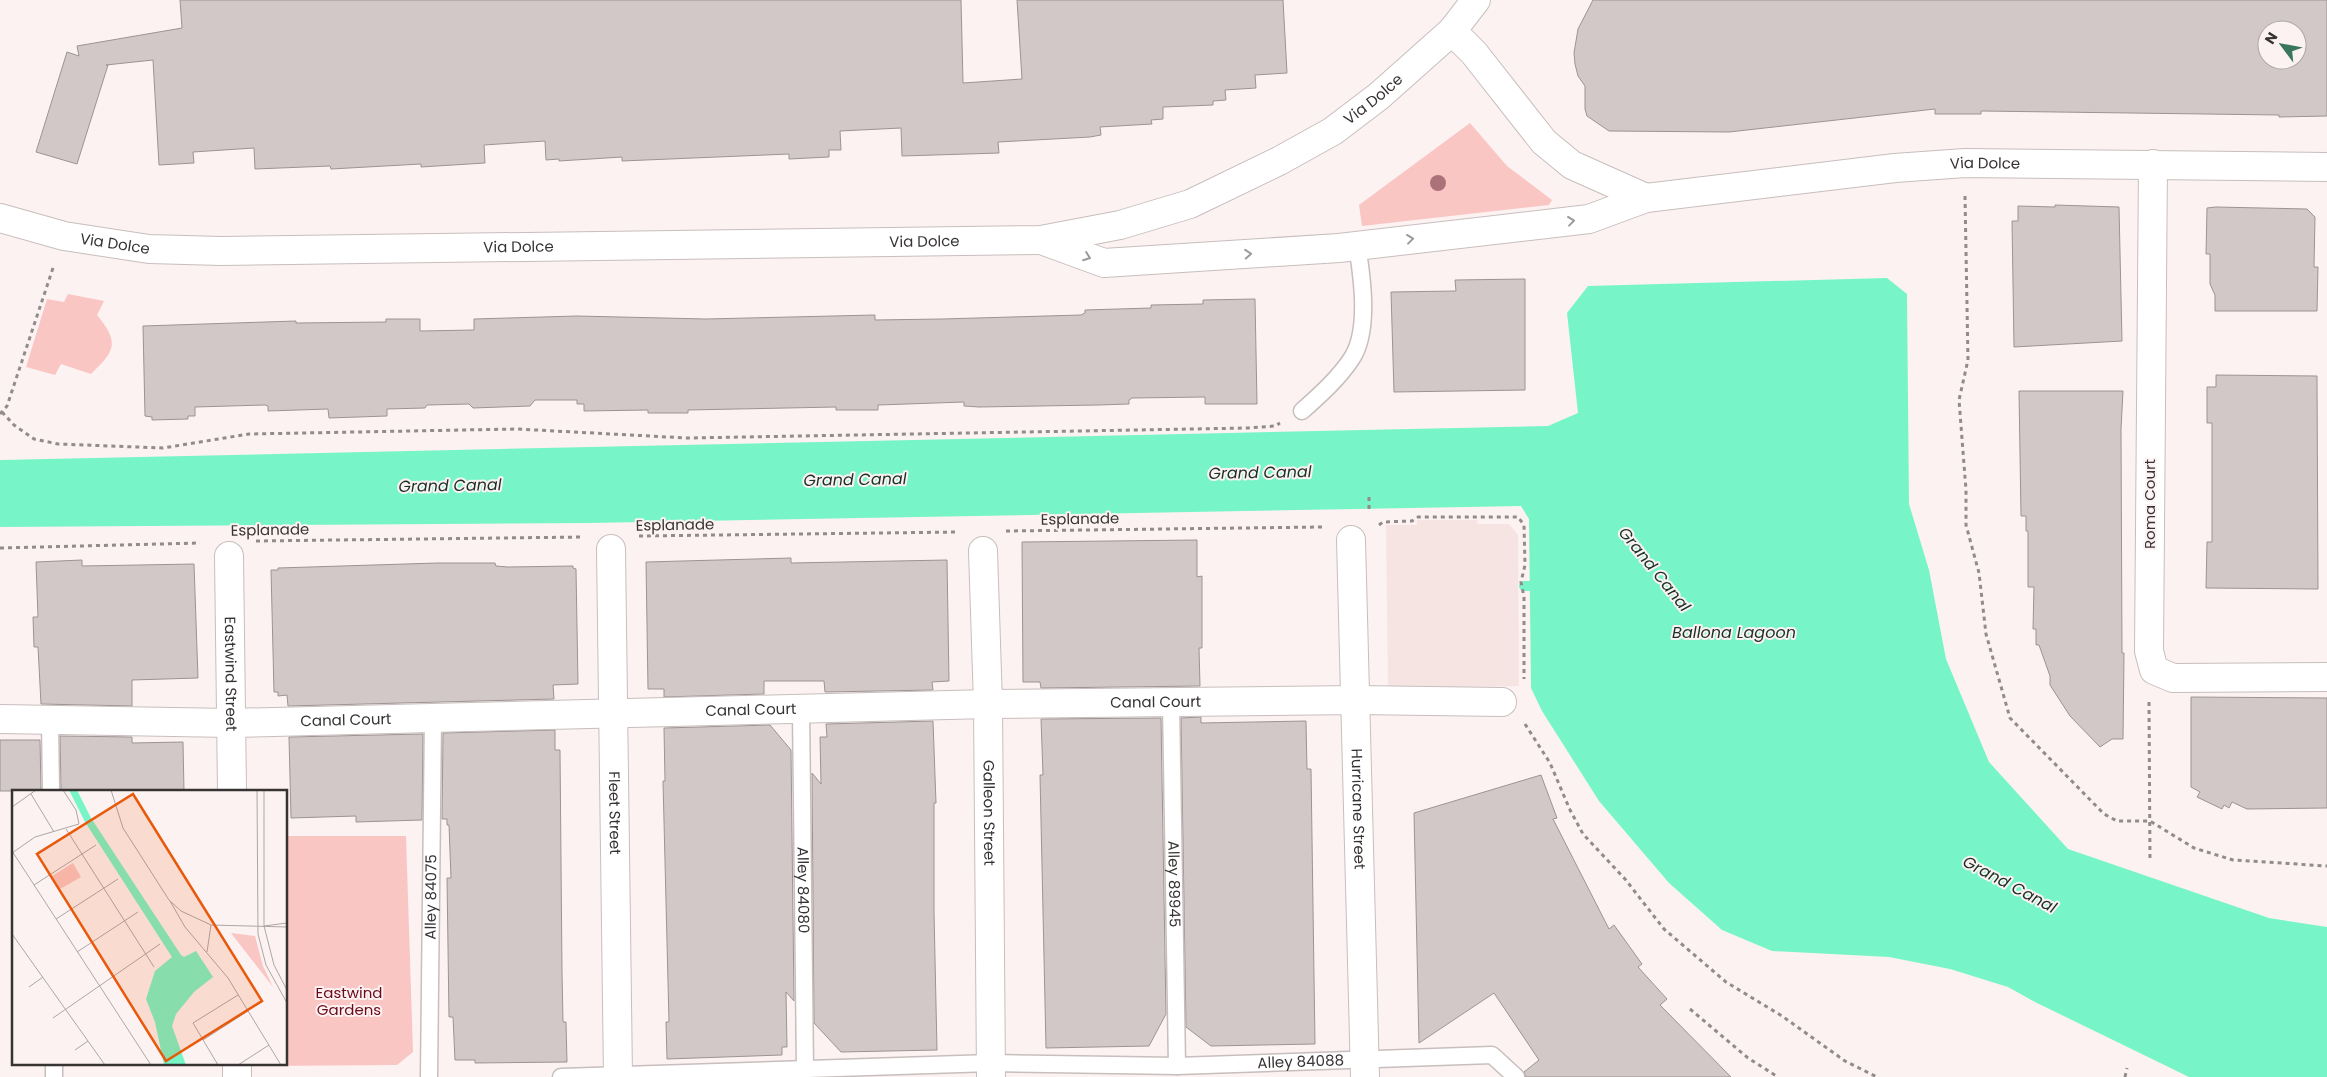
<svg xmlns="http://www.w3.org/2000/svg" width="2327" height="1077" viewBox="0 0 2327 1077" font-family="Poppins,sans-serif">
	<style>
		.built { fill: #f6e4e3 }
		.green { fill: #fac6c3 }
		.water { fill: #77f5c9 }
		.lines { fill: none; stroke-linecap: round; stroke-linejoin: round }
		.stream { stroke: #77f5c9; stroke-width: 10 }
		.building { fill: #d1c8c7; stroke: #9c9493; fill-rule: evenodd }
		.lane-casing { stroke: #c7bebd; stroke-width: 19 }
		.street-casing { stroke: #c7bebd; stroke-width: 30 }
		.secondary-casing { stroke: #c7bebd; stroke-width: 30 }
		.path { stroke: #928b8b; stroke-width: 3; stroke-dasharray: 4 4; stroke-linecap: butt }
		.lane { stroke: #fff; stroke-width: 16 }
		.street { stroke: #fff; stroke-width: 28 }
		.secondary { stroke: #fff; stroke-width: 28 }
		.tree { fill: #ac727a }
		.oneway { stroke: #9b9999 }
		.labels { text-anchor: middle; stroke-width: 4; stroke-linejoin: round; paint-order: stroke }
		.street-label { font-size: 15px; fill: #373333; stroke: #fcf2f2 }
		.park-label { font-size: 15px; fill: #6b0a18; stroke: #fcf2f2 }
		.water-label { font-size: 16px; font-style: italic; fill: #1a3028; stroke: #fcf2f2 }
		.inset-road { fill: none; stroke: #ada6a6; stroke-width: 1 }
		.view { fill: #e8590c; fill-opacity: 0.15; stroke: #e8590c; stroke-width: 2.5 }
		.inset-edge { fill: none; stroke: #373333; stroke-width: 2.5 }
	</style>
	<rect width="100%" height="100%" fill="#fcf2f2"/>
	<!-- built -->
	<polygon class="built" points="1417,520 1477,520 1478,524 1509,524 1518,535 1519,686 1388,688 1386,525 1417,525"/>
	<!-- green -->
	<g class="green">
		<polygon points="1470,123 1507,166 1552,200 1549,205 1362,226 1359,205"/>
		<path d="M68,294L104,301L97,315C120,343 115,351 91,374L61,364L55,375L26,367L47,299L64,302Z"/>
		<polygon points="286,836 406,836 413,1052 397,1065 262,1066 261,1063 286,1063"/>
	</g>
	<!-- water -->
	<polygon class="water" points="1887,278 1907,294 1909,504 1929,570 1946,659 1989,762 2068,849 2269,918 2327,927 2327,1077 2189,1077 2035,1002 2008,987 1950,969 1889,957 1772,951 1722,930 1669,883 1599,801 1542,711 1531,688 1529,519 1521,506 589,523 0,527 0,460 1548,426 1578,413 1567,313 1588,286"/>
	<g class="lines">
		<!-- stream -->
		<polyline class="stream" points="1524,586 1530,586"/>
	</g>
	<!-- building -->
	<g class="building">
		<polygon points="180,0 961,0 963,83 1022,79 1017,0 1283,0 1287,73 1255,75 1256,88 1225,90 1226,100 1213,101 1213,105 1163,107 1163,119 1151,120 1152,124 1100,127 1101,135 1090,137 998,142 999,153 902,156 901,128 840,131 841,150 829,150 829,157 789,159 789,154 622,161 622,157 559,161 559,159 546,160 545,141 484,145 485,163 421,167 421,164 331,169 330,166 255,169 254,148 193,152 194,163 159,165 153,60 106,65 108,65 77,164 36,152 67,52 79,56 77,46 182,28"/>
		<path d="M1593,0H2327V116L2279,117V115L1981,111V114H1935V109L1729,132L1609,131L1587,116L1585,109V86L1578,76L1575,64L1574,53L1578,29ZM2267,30H2297V60H2267Z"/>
		<polygon points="2055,205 2119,207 2122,341 2014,347 2012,221 2018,221 2018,206 2055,207"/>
		<polygon points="2216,207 2307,209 2315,217 2314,267 2318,267 2317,311 2215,311 2215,295 2210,284 2210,254 2206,254 2207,208"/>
		<polygon points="1525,279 1525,390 1394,392 1391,292 1456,291 1455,280"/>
		<polygon points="1255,299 1257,404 1205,404 1205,397 1132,398 1129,400 1129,404 1099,405 979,407 964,406 964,402 878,405 878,410 836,410 836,407 688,410 688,413 648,413 648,410 584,411 584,404 577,404 577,400 535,400 530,406 473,408 469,404 427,405 425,408 387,409 387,416 329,418 328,409 268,411 268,406 265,405 195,407 195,416 188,416 188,419 152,420 152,417 145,416 143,326 296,321 296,323 386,322 386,319 420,319 420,331 474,330 474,319 577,316 706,319 875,315 875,320 942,319 1081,315 1085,313 1085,310 1151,308 1151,305 1203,304 1203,300"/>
		<polygon points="2216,375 2317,376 2318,589 2206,588 2207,542 2212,542 2212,423 2207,423 2207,387 2216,387"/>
		<polygon points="2019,391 2123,391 2121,429 2122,653 2124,653 2123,739 2112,739 2100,747 2070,716 2050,685 2050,676 2039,645 2036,645 2036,629 2033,629 2034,587 2028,587 2028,531 2026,531 2026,516 2021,516"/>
		<polygon points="1197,540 1197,577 1202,576 1202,648 1199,648 1200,686 1041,688 1040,682 1023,682 1022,542"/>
		<polygon points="791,558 791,563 947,560 949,681 932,682 933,690 825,692 824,681 764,681 764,694 664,697 664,689 648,689 646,562"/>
		<polygon points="82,560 82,566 194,564 198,678 132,680 132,706 41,704 38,647 34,647 33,617 38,617 36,562"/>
		<polygon points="437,563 495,563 496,566 508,567 573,566 573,568 576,569 578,684 553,685 554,699 288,706 287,695 278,696 278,692 274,692 271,570 278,570 278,568"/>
		<polygon points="2191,697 2327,698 2327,808 2247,809 2232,802 2229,808 2224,805 2222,809 2197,797 2200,792 2191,787"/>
		<polygon points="1201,717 1201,723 1306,721 1307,769 1311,769 1315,1044 1211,1046 1186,1027 1181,718"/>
		<polygon points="1161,718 1166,1014 1149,1046 1046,1048 1040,775 1043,775 1041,719"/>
		<polygon points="933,721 936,803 934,803 934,912 937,1050 841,1052 814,1023 812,773 821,784 820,737 827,737 826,724"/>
		<polygon points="770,725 791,750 794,1001 786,992 787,1047 782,1047 782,1055 667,1059 666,1022 669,1022 663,781 665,781 664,728"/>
		<polygon points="555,730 555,750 560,750 562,972 563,1022 566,1022 567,1062 475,1063 475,1060 455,1060 453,1017 449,1017 447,878 451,878 449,825 447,825 447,819 442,819 443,733"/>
		<polygon points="423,734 422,820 356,822 356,816 291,818 289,737"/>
		<polygon points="60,736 132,737 132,743 183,742 184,791 61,791"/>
		<polygon points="0,740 40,740 41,791 0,791"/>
		<polygon points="1541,775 1557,818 1553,819 1609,929 1614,925 1642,964 1638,967 1667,999 1660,1005 1731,1077 1526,1077 1524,1072 1539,1060 1494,993 1419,1043 1414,813"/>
	</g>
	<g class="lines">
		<!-- lane casing -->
		<g class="lane-casing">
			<g id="lane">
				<path d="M1302,411C1320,395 1339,378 1352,358C1370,330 1362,276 1357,245"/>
				<path id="s1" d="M1171,703L1177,1066"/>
				<path id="s2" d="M801,709L805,1071"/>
				<polyline points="50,720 51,791"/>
				<polyline points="54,1063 54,1077"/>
				<path id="s3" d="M429,1077L433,717"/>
				<path id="s4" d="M561,1077L991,1063L1177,1066L1492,1055L1516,1077"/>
			</g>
		</g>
		<!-- street casing -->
		<g class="street-casing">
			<g id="street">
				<polyline points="1452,31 1474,53 1544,142 1572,165 1646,198"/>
				<polyline points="2153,164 2149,651 2154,670 2173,678 2327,677"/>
				<path id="s5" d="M1041,240L1104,263L1339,248L1589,219L1646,198L1895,168L1965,163L2327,167"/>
				<path id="s6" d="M1351,540L1365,1077"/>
				<path id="s7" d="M611,549L618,1077"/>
				<path id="s8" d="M983,551L988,704L991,1077"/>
				<path id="s9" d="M229,556L232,791"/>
				<path id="s10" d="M0,719L231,723L988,704L1356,700L1502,702"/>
				<polyline points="237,1063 237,1077"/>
			</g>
		</g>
		<!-- secondary casing -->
		<g class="secondary-casing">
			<g id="secondary">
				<path id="s11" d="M0,218L64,236L149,249L221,251L1041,240L1120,225L1190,204L1279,161L1333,131L1379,96L1452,31L1476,0"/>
			</g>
		</g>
		<!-- path -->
		<g class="path">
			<polyline points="1965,196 1968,360 1959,400 1966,490 1966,525 1979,573 1986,634 2010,718 2104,814 2117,821 2150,821 2194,848 2233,860 2327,866"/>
			<polyline points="2,412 14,425 34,439 58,444 163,448 249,434 517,429 687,438 1248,428 1275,426 1280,423"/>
			<polyline points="0,414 7,406 54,265"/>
			<polyline points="1369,497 1369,513"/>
			<polyline points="1379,525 1383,522 1412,521 1418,517 1518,517 1524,525 1525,565 1521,582 1524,597 1524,679"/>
			<polyline points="1006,531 1322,527"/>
			<polyline points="639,536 958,532"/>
			<polyline points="256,541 583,537"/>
			<polyline points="0,548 200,543"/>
			<polyline points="2149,702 2150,862"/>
			<polyline points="1525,724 1550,763 1570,810 1583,834 1625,879 1664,929 1726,982 1782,1016 1845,1061 1877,1077"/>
			<polyline points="1690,1009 1748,1058 1778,1077"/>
			<polyline points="2125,1077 2127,1068"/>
		</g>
		<!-- lane -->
		<use href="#lane" class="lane"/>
		<!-- street -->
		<use href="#street" class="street"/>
		<!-- secondary -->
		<use href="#secondary" class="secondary"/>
	</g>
	<!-- trees -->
	<circle class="tree" cx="1438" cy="183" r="8"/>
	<!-- one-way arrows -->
	<defs><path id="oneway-chevron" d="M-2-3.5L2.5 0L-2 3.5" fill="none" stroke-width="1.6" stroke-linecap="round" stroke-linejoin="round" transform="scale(1.25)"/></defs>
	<g class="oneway">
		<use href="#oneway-chevron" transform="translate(1571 221) rotate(-7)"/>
		<use href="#oneway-chevron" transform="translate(1410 239) rotate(-7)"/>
		<use href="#oneway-chevron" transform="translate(1248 254) rotate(-4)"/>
		<use href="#oneway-chevron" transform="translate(1087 257) rotate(20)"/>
	</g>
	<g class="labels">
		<!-- street labels -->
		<g class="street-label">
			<text dy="5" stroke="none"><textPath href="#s11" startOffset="1410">Via Dolce</textPath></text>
			<text dy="5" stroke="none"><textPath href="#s5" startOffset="956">Via Dolce</textPath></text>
			<text dy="5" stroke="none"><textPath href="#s11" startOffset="928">Via Dolce</textPath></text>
			<text dy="5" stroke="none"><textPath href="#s11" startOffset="118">Via Dolce</textPath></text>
			<text dy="5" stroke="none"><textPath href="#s11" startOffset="522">Via Dolce</textPath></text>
			<text transform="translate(2150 504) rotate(-90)" y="5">Roma Court</text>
			<text transform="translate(1080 519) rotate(-1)" y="5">Esplanade</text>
			<text transform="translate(675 525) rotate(-1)" y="5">Esplanade</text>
			<text transform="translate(270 530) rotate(-1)" y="5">Esplanade</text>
			<text dy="5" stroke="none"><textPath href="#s9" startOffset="118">Eastwind Street</textPath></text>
			<text dy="5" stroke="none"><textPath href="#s10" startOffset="1156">Canal Court</textPath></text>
			<text dy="5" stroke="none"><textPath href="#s10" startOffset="751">Canal Court</textPath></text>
			<text dy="5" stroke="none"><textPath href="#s10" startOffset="346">Canal Court</textPath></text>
			<text dy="5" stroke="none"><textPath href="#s6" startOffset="269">Hurricane Street</textPath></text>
			<text dy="5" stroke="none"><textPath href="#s7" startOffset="264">Fleet Street</textPath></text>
			<text dy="5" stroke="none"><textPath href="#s8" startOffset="262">Galleon Street</textPath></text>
			<text dy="5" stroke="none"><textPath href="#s1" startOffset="181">Alley 89945</textPath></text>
			<text dy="5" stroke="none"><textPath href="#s2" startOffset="181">Alley 84080</textPath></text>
			<text dy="5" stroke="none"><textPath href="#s3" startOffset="180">Alley 84075</textPath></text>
			<text dy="5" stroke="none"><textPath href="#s4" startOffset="740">Alley 84088</textPath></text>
		</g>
		<!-- park labels -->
		<g class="park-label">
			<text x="349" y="998">Eastwind<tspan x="349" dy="17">Gardens</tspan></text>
		</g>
		<!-- water labels -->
		<g class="water-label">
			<text transform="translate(1260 472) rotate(-1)" y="6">Grand Canal</text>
			<text transform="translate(855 479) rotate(-1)" y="6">Grand Canal</text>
			<text transform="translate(450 485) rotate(-1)" y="6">Grand Canal</text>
			<text transform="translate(1655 569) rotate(51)" y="6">Grand Canal</text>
			<text x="1734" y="638">Ballona Lagoon</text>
			<text transform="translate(2010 884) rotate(28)" y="6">Grand Canal</text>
		</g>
	</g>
	<!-- overview -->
	<g transform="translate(12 790)">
		<rect width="275" height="275" fill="#fcf2f2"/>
		<path d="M61,73L69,87L48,99L40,86ZM219,143L243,146L251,176L261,197Z" fill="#fac6c3"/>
		<path d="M57,0H65L79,28L169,165L172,167L184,161L201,187L182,202L164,224L160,236L174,275H152L143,232L134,209L143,181L160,167L73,32Z" fill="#77f5c9"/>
		<path class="inset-road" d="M99,0L111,38L157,110L169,121L199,135L275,137M245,0L246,144L254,175L275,213M252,0V136L262,175L275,200M19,4L42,42M0,17L24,0M54,39L142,177M0,61L139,275M0,63L23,47L67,34L64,20L51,0M22,95L84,55M158,111L173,137L216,188L269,275M44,129L106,89M252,136L275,133M0,144L93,275M65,162L126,122M195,162L199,135M17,197L31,187M41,228L148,154M191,250L236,221M63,260L76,251M206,275L181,233L226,205M226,275L257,255"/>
		<path class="view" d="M121,4L250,211L154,271L25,64Z"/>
		<rect width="275" height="275" class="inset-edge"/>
	</g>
	<!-- north arrow -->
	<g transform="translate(2282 45) rotate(302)"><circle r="24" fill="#fcf2f2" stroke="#ada6a6"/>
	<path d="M0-4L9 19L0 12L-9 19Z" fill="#39755f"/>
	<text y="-8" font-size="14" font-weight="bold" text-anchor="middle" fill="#373333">N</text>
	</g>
</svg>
